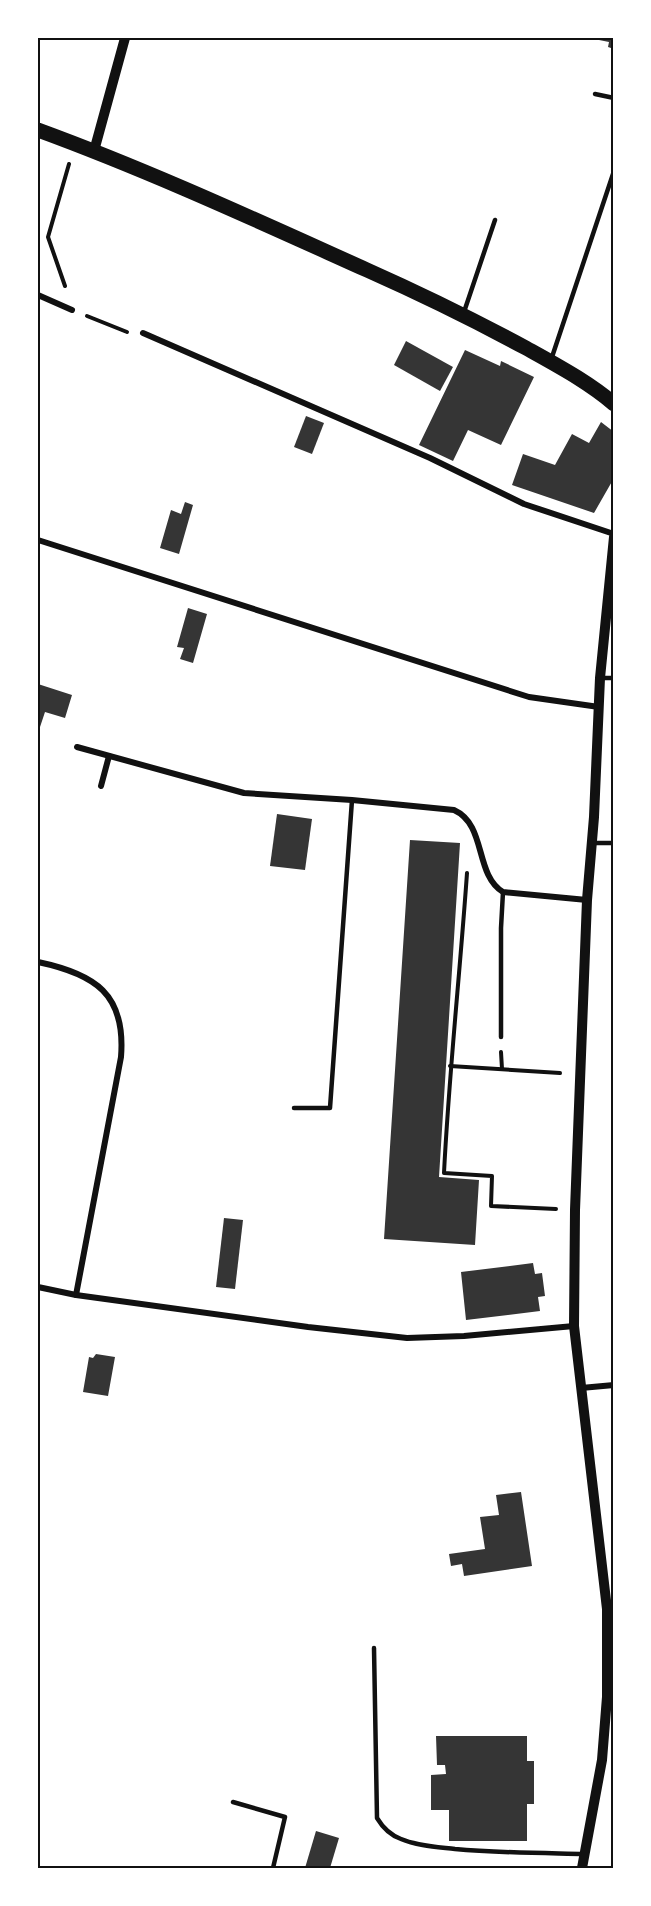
<svg xmlns="http://www.w3.org/2000/svg" width="651" height="1906" viewBox="0 0 651 1906" font-family="'PT Sans Narrow',sans-serif">
	<style>
		.building { fill: #353535 }
		.lines { fill: none; stroke-linecap: round; stroke-linejoin: round }
		.path { stroke: #111; stroke-width: 4 }
		.service { stroke: #111; stroke-width: 4.5 }
		.minor { stroke: #111; stroke-width: 6 }
		.tertiary { stroke: #111; stroke-width: 10 }
		.primary { stroke: #111; stroke-width: 15 }
		.neatline { fill: none; stroke: #111; stroke-width: 2 }
	</style>
	<rect width="100%" height="100%" fill="#fff"/>
	<!-- building -->
	<g class="building">
		<polygon points="599,38 614,38 614,49 608,47 609,42 599,40"/>
		<polygon points="406,341 453,367 440,391 394,365"/>
		<polygon points="465,350 500,366 501,361 534,377 501,445 468,430 453,461 419,445"/>
		<polygon points="306,416 324,423 312,454 294,447"/>
		<polygon points="601,422 614,432 614,478 594,513 512,485 523,454 555,465 572,434 589,443"/>
		<polygon points="185,502 193,505 179,554 160,548 171,510 181,514"/>
		<polygon points="188,608 207,614 193,663 180,659 184,648 177,647"/>
		<polygon points="38,684 72,695 65,718 45,712 38,733"/>
		<polygon points="277,814 312,819 305,870 270,866"/>
		<polygon points="410,840 460,843 439,1177 479,1180 475,1245 384,1239"/>
		<polygon points="224,1218 243,1220 235,1289 216,1287"/>
		<polygon points="533,1263 535,1274 542,1273 545,1296 538,1297 540,1311 466,1320 461,1272"/>
		<polygon points="96,1354 115,1357 108,1396 83,1392 89,1357 93,1358"/>
		<polygon points="521,1492 532,1566 464,1576 462,1564 451,1566 449,1554 485,1549 480,1517 499,1515 496,1495"/>
		<polygon points="436,1736 527,1736 527,1761 534,1761 534,1804 527,1804 527,1841 449,1841 449,1810 431,1810 431,1775 446,1774 445,1765 437,1765"/>
		<polygon points="316,1831 339,1838 330,1868 305,1868"/>
	</g>
	<g class="lines">
		<!-- path -->
		<g class="path">
			<polyline points="65,286 48,237 69,164"/>
			<polyline points="87,316 127,332"/>
			<path d="M467,873C460,973 449,1073 444,1173L492,1176L491,1206L556,1209"/>
			<polyline points="501,1052 502,1069"/>
			<polyline points="450,1066 560,1073"/>
		</g>
		<!-- service -->
		<g class="service">
			<polyline points="595,94 614,98"/>
			<polyline points="464,312 495,220"/>
			<polyline points="551,360 614,171"/>
			<polyline points="600,678 614,678"/>
			<polyline points="592,843 614,843"/>
			<polyline points="501,1037 501,928 503,892"/>
			<polyline points="294,1108 330,1108 352,800"/>
			<path d="M374,1648L377,1818C383,1828 390,1835 401,1839C417,1846 438,1847 455,1849C498,1853 541,1853 585,1854"/>
			<polyline points="233,1802 285,1817 273,1868"/>
		</g>
		<!-- minor -->
		<g class="minor">
			<polyline points="38,295 72,310"/>
			<polyline points="143,333 430,458 524,504 614,534"/>
			<polyline points="38,540 529,697 599,707"/>
			<path d="M77,747L244,793L352,800L454,810C487,825 474,874 503,892L587,900"/>
			<polyline points="101,786 109,756"/>
			<path d="M38,962C95,974 126,994 121,1057L76,1295"/>
			<polyline points="38,1287 76,1295 308,1327 407,1338 464,1336 574,1326"/>
			<polyline points="581,1388 614,1385"/>
		</g>
		<!-- tertiary -->
		<g class="tertiary">
			<polyline points="94,151 125,38"/>
			<polyline points="582,1868 602,1760 607,1697 607,1609 574,1326 575,1210 587,900 594,817 600,678 614,537"/>
		</g>
		<!-- primary -->
		<path class="primary" d="M38,130C150,171 258,221 367,270C421,294 474,320 526,348C556,365 587,381 614,404"/>
	</g>
	<!-- border -->
	<rect width="651" height="1906" fill="none" stroke="#ffffff" stroke-width="78"/>
	<rect x="39" y="39" width="573" height="1828" class="neatline"/>
</svg>
